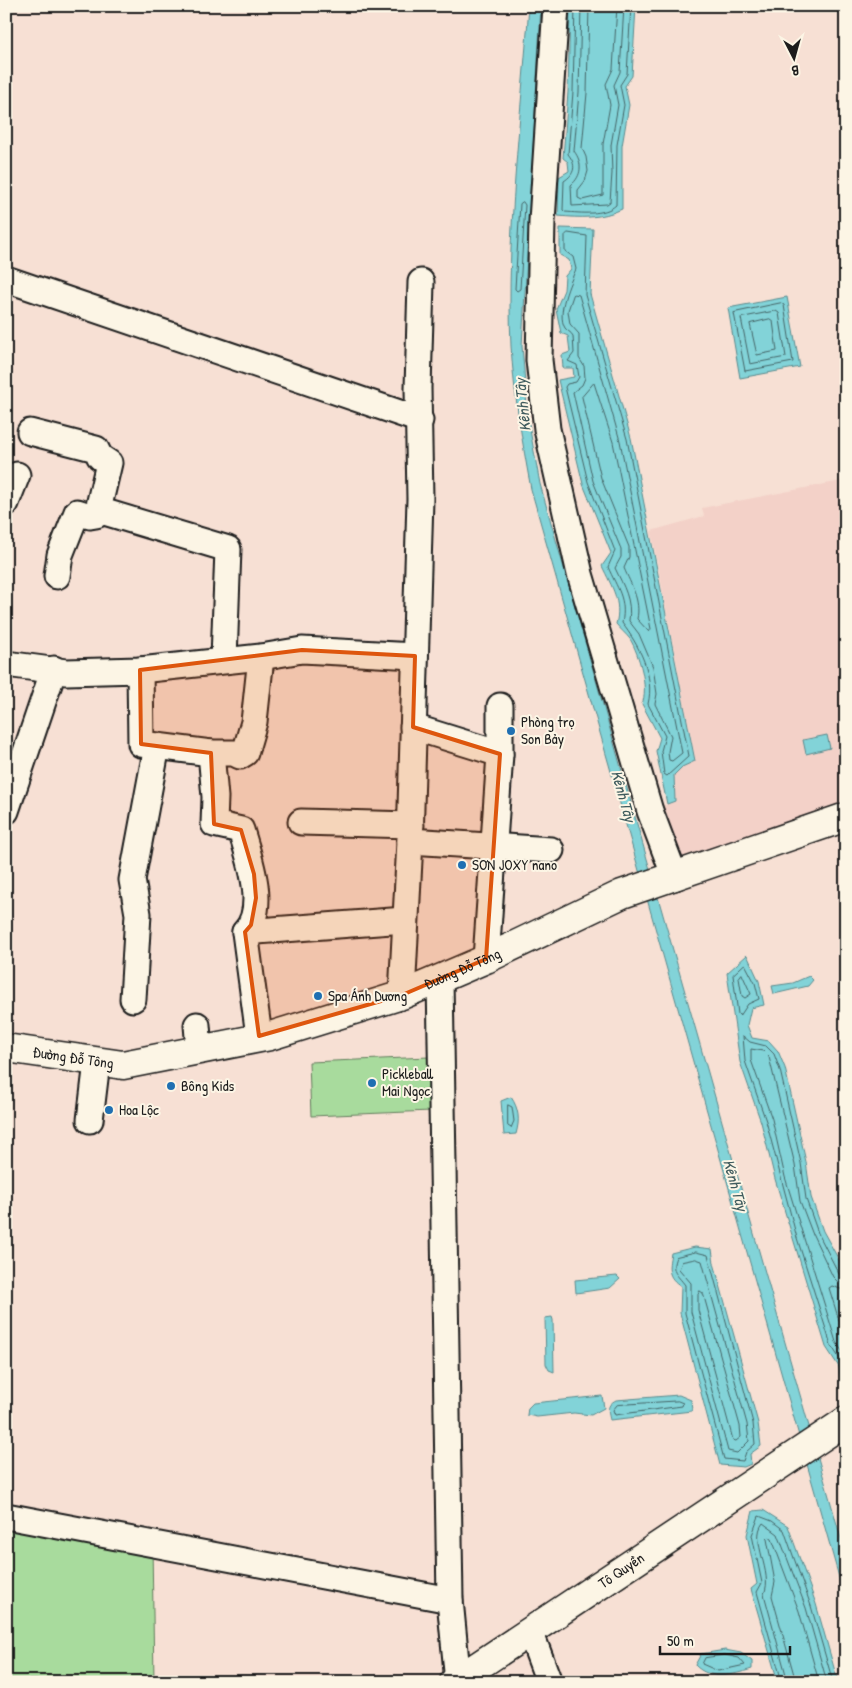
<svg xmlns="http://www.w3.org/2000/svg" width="852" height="1688" viewBox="0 0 852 1688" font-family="'Patrick Hand',sans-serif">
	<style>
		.built { fill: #f3d1c8 }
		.green { fill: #a8db9d; stroke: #627c5c }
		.water { fill: #82d3d8; stroke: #598a8d }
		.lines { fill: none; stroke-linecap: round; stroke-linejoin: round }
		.shore { stroke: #456567; stroke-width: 1 }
		.minor-casing { stroke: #1c1c1c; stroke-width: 29 }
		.major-casing { stroke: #1c1c1c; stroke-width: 31 }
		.minor { stroke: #fcf5e5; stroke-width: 25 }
		.major { stroke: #fcf5e5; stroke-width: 28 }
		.marked { fill: #de560d; fill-opacity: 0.2; stroke: #de560d; stroke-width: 4; stroke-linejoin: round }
		.poi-dot { fill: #1f6fb2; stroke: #fcf5e5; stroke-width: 2 }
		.labels { text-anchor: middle; stroke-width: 4; stroke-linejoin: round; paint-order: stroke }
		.poi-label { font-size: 15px; fill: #1c1c1c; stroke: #fcf5e5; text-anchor: start }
		.street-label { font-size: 15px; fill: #1c1c1c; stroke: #fcf5e5 }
		.water-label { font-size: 16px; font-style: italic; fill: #405c5e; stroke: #fcf5e5 }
	</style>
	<rect width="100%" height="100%" fill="#f7e0d4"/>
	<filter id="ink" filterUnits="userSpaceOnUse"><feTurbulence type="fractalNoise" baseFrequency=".02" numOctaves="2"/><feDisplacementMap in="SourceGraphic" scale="10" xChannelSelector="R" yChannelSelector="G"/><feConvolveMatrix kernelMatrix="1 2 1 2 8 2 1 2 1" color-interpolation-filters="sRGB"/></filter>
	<g filter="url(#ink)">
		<!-- built -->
		<polygon class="built" points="846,480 846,817 675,877 650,811 675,801 674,775 682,767 695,760 651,531 704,516 702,508"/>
		<!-- green -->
		<g class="green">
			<polygon points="429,1057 431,1111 311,1116 309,1062"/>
			<polygon points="6,1516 152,1544 154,1682 6,1679"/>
		</g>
		<!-- water -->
		<g class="water">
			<path d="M529,6H541L522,346L528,419L540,484L846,1556V1602L531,489C522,441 514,394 511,346C506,235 521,117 529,6Z"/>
			<path d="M570,6H636L632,76L625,86L629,105L622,146V209C601,219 580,218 558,216L559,177L569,171L568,162L563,158L568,92Z"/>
			<path d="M560,228L593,229L590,294L631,438L695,761L682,767L674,775L675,801L667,804L656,751L660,738L642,704C649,688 639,654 630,639C626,634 620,629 616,624C622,602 612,587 602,566L611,553L583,484L558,380L574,377L573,368H563L562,355L570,352L568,336L561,333L556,309L564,290L565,276L571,269L569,260L560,255Z"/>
			<polygon points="787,297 800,367 740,378 728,308"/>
			<polygon points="827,735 830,748 806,754 803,740"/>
			<polygon points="747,955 759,981 764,1005 751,1008 747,1025 752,1038 769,1041 778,1051 785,1068 806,1162 811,1197 823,1231 839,1260 846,1278 846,1383 841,1382 839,1367 826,1347 775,1179 761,1122 740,1062 727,973"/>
			<polygon points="809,976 813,980 808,986 774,994 772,986 793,983"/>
			<path d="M511,1097C519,1109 520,1120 516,1134L504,1135L501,1101Z"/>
			<path d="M695,1247L712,1249L714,1263L758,1423L761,1446L750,1454L751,1464L744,1467L720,1465L680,1313L681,1286C667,1277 668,1269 671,1253Z"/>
			<polygon points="617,1276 620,1279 610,1288 576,1293 575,1280"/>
			<polygon points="552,1317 553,1320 554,1372 549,1370 546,1364 545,1318"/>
			<path d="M679,1395L691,1400L692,1411L610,1420C608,1411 606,1405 616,1400Z"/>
			<polygon points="602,1396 604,1408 591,1415 574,1413 537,1417 527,1415 528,1408 533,1403"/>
			<polygon points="763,1510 788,1526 816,1604 838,1682 778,1682 751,1589 757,1584 747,1535 753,1511"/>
			<path d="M725,1650L741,1653L752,1661V1669C733,1675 710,1681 695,1665L701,1654Z"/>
		</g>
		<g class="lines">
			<!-- shore -->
			<g class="shore">
				<path d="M575,6L573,92L568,154C577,165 575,174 564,181L563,210L565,212C581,213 604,216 616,205L617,145L624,105L620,85L627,74L631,6"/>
				<path d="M581,6L579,92L574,151C583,163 582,176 571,185L572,206L607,204L610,202L612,173L611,145L618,105L614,85L620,72L624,6"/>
				<polyline points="589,6 587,93 582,148 586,157 588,171 585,181 578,190 578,198 582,200 603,195 603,144 610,105 606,84 613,69 617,6"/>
				<polygon points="523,202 525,205 520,289 517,291 515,289 520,204"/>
				<path d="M568,233L587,236L585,295L627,439L689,756L667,776L664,774L661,751L665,736L648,704C655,676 639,645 622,623C627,599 617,588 608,567L615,551L588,482L565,387L567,384L576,382L579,377L577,365L568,361L574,353L573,336C571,332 567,331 565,328C556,313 570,283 576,269L573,257L565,251V236Z"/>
				<path d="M574,294L579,295L620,441L682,753L672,761L669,760L668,752L671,736L655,704L657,694L653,667L639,634L629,621C632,600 624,587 615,568L621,557V549L593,481L573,392L582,385L585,378L584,366L579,358V334L570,324L568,311Z"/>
				<polygon points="781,303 784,305 793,362 745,371 734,313"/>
				<polygon points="776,311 779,313 786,357 750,364 741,318"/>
				<polygon points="770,319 773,321 777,351 757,355 750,324"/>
				<path d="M594,383L613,442L651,629L649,632L637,619C641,600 631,585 624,568L629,557V547L601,478L582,397Z"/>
				<polygon points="745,964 755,983 759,999 748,1004 740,1016 738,1014 733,975"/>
				<polygon points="742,974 751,994 745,998 742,996 739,978"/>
				<polygon points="508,1105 512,1107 514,1121 511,1128 508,1126"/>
				<path d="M696,1252L708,1255L753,1423L755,1444L746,1452L743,1461L724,1459L685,1313V1285C677,1274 670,1272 676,1257Z"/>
				<polygon points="696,1259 702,1261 747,1424 749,1441 737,1453 728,1451 691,1312 691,1283 679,1269 682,1262"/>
				<polyline points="846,1277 839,1274 818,1233 806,1199 801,1163 780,1070 774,1054 766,1046 750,1042 743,1036 745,1061 766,1121 797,1238 831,1345 843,1364 846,1377"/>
				<polyline points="846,1283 838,1282 833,1277 813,1235 800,1201 795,1165 769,1057 763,1051 751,1049 751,1060 772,1119 785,1177 836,1342 846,1357"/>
				<polygon points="700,1291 703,1293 740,1426 741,1437 736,1441 733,1440 698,1310 698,1295"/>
				<polyline points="846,1291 832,1286 829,1288 846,1343"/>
				<polygon points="678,1401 683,1403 682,1406 615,1415 613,1410 617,1405"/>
				<polygon points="725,1655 739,1658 745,1665 718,1671 702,1664 705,1658"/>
				<polyline points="782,1682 757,1592 762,1583 752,1535 759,1516 772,1521 784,1530 811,1606 833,1682"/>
				<path d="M788,1682L764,1594C774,1573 749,1540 763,1523L778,1534L806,1608L827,1682"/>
				<polyline points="796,1682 772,1596 775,1582 767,1539 769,1537 772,1539 799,1611 819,1682"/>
			</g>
			<!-- minor casing -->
			<g class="minor-casing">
				<g id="minor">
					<polyline points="556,6 542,221 539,360 547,429 580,574 650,811 675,877"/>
					<polyline points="6,279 420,420"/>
					<polyline points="30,432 96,449 100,457 109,463 98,510 228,549 224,659"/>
					<polyline points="6,503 17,475"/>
					<polyline points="57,576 60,555 77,512 90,516 96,515 98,510"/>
					<polyline points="6,664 66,672 140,670 261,657 302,650 415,656"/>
					<path d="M140,670L141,744L211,753L215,797L214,824L241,830C249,858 268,908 245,932L259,1036"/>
					<polyline points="500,706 500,754"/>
					<polyline points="413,727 500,754 486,959"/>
					<polyline points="211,753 234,753 240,756 245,753 254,722 261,657"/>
					<polyline points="6,811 54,669"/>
					<polyline points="301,822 411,825"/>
					<polyline points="410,841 551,850"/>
					<polyline points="245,932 405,920"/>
					<polyline points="440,979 450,1600 458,1682"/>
					<polyline points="402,995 410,841 420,499 418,388 421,282"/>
					<polyline points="133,999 138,914 132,880 157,746"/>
					<polyline points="197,1025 199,1049"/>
					<polyline points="90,1120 97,1062"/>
					<polyline points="6,1516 450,1600"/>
					<polyline points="530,1631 549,1682"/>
				</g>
			</g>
			<!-- major casing -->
			<g class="major-casing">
				<g id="major">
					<path id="s1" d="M6,1048L123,1065L270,1036L402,995L486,959L622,894L846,817"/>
					<path id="s2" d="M454,1682L846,1421"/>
				</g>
			</g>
			<!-- minor -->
			<use href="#minor" class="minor"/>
			<!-- major -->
			<use href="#major" class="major"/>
		</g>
	</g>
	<!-- marked area -->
	<path class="marked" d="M302,650L415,656L413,727L500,754L486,959L402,995L259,1036L245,932L251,925L256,898L254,874L241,830L214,824L211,753L141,744L140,670Z"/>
	<!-- markers -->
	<g class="poi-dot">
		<circle cx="511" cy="731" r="5"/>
		<circle cx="462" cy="865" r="5"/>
		<circle cx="318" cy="996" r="5"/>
		<circle cx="372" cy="1083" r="5"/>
		<circle cx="171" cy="1086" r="5"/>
		<circle cx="109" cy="1110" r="5"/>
	</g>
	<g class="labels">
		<!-- poi labels -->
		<g class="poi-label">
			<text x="521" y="727">Phòng trọ<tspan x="521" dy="17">Son Bảy</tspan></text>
			<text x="472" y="870">SƠN JOXY nano</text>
			<text x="328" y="1001">Spa Ánh Dương</text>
			<text x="382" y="1079">Pickleball<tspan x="382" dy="17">Mai Ngọc</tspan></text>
			<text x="181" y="1091">Bông Kids</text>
			<text x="119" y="1115">Hoa Lộc</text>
		</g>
		<!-- street labels -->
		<g class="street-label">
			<text dy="5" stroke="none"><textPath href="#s1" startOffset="472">Đường Đỗ Tông</textPath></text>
			<text dy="5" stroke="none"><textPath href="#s1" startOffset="68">Đường Đỗ Tông</textPath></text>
			<text dy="5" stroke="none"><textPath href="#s2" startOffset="201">Tô Quyền</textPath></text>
		</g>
		<!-- water labels -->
		<g class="water-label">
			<text transform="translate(522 405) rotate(-96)" y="6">Kênh Tây</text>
			<text transform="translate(624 796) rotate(74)" y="6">Kênh Tây</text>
			<text transform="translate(736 1185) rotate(74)" y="6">Kênh Tây</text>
		</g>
	</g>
	<!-- margin -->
	<rect width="852" height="1688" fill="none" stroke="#fcf5e5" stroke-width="25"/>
	<rect x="12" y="12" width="827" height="1663" fill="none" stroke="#1c1c1c" stroke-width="2" filter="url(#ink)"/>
	<!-- north arrow -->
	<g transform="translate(794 58) rotate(174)" stroke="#fcf5e5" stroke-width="4" paint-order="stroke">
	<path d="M0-4L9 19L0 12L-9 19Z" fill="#1c1c1c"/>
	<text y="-8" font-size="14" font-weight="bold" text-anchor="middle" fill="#1c1c1c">B</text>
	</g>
	<!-- scale -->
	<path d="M660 1646v8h130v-8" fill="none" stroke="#1c1c1c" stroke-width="2.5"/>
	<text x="667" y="1646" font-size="15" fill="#1c1c1c" stroke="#fcf5e5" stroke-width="4" paint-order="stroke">50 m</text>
</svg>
